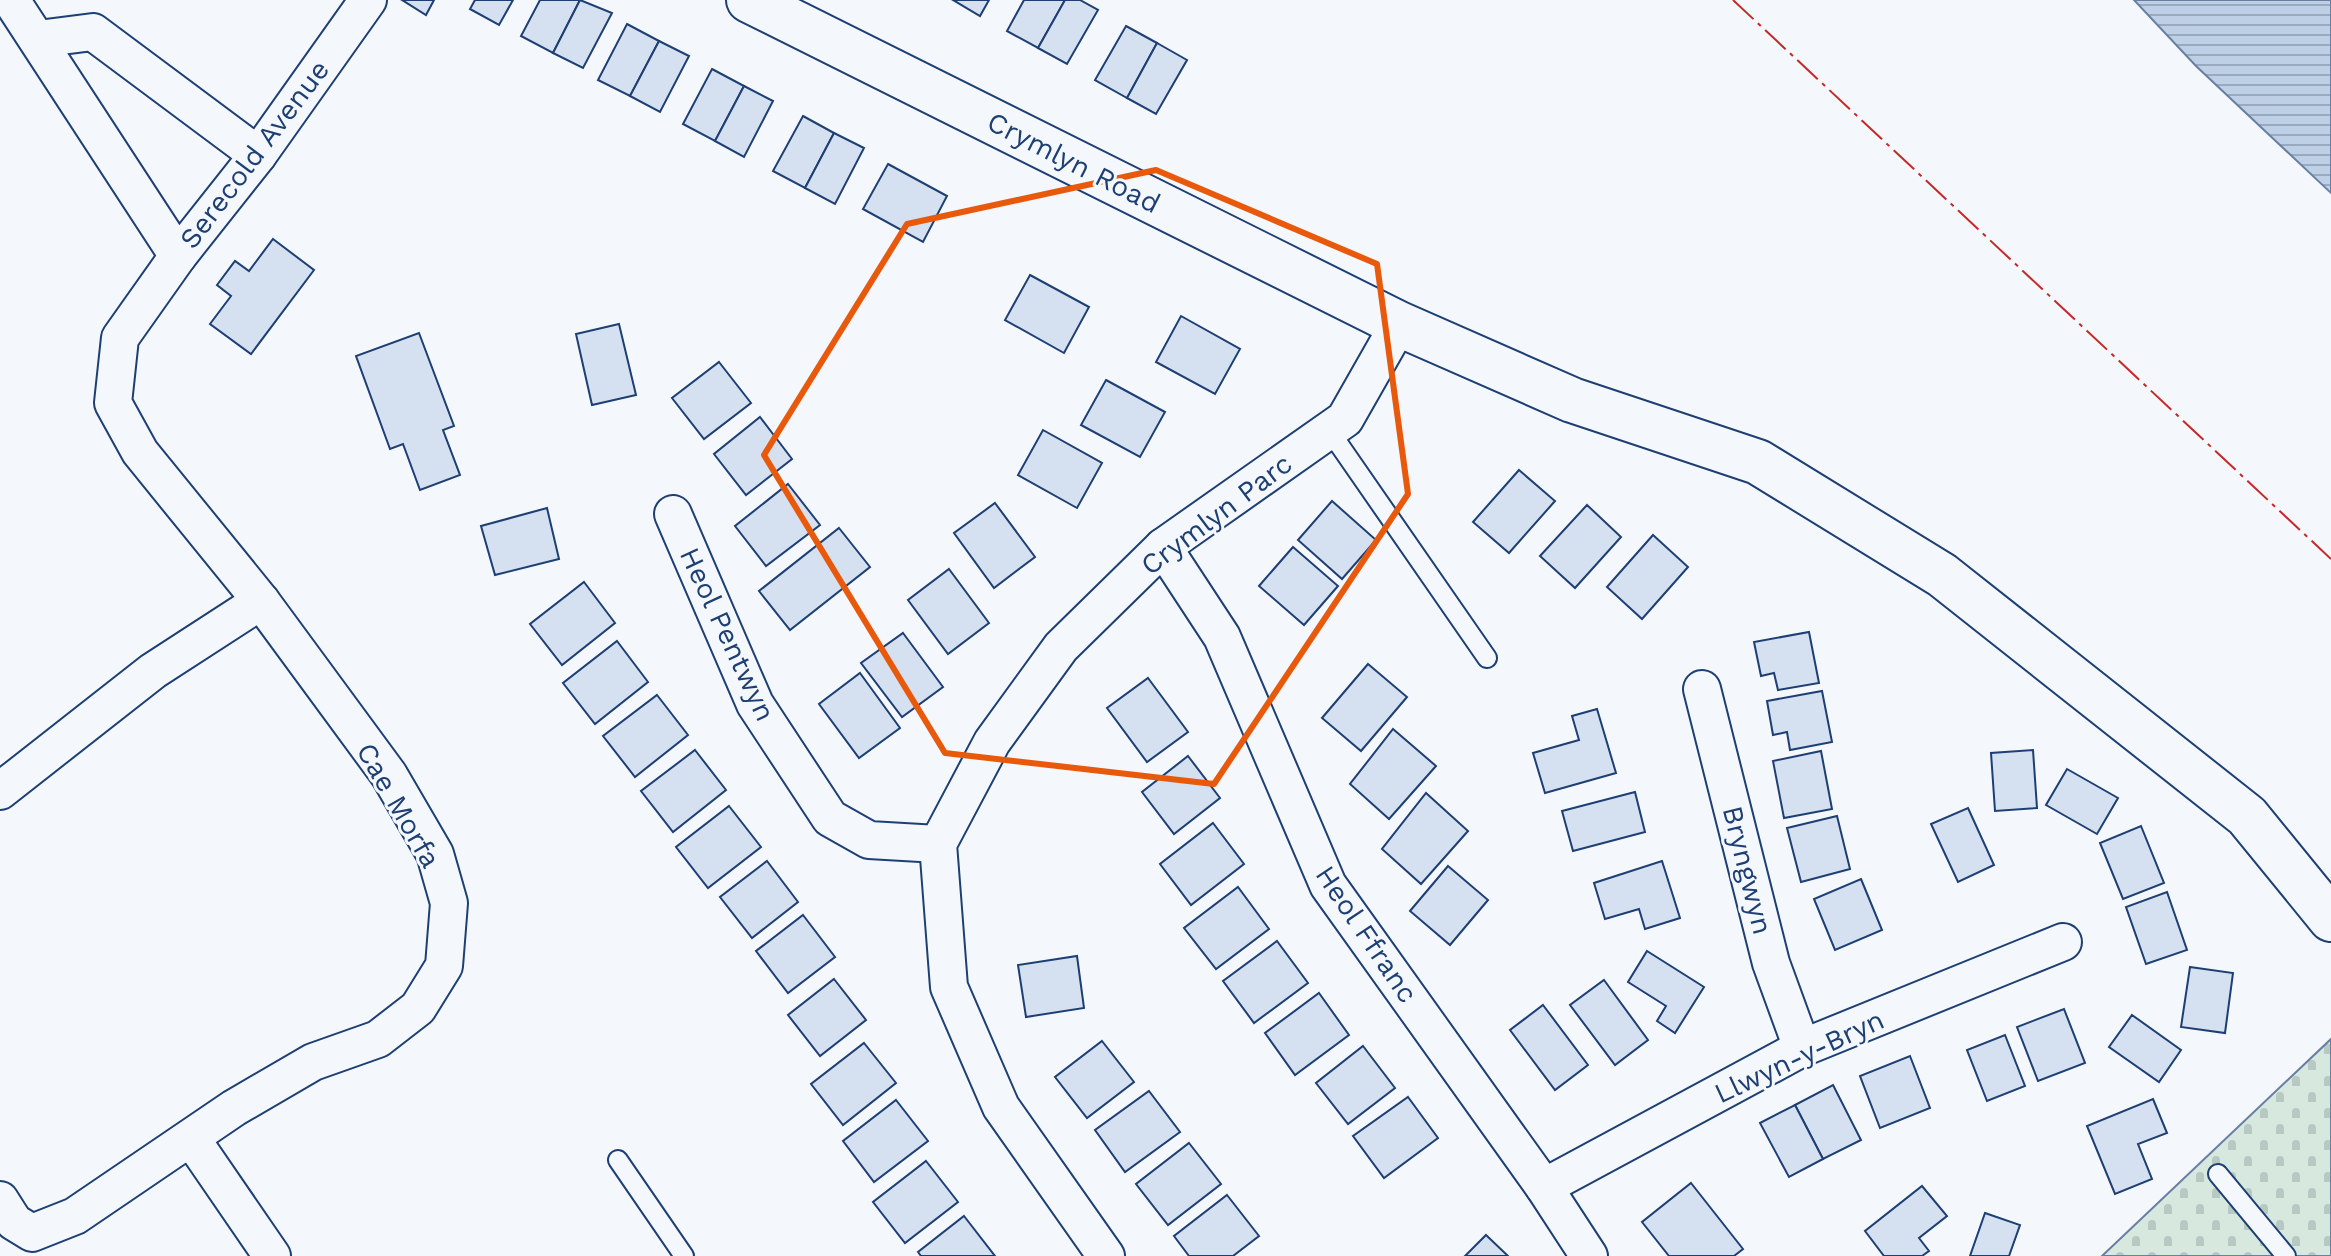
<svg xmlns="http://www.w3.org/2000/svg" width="2331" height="1256" viewBox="0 0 2331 1256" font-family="'Work Sans',sans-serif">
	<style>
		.cemetery { fill: url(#cemetery-stones); stroke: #687fa3; stroke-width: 2 }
		.water { fill: url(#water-rules); stroke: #687fa3; stroke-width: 2 }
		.building { fill: #d5e0f0; stroke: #1d3f73; stroke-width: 2 }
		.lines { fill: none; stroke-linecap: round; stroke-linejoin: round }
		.service-casing { stroke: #1d3f73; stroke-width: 22 }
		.minor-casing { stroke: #1d3f73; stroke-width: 40 }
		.tertiary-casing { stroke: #1d3f73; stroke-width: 48 }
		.service { stroke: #f4f7fb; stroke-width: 18 }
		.minor { stroke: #f4f7fb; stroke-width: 36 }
		.tertiary { stroke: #f4f7fb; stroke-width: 44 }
		.power { stroke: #c62828; stroke-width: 2; stroke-dasharray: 28 6 4 6; stroke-linecap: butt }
		.marked { fill: none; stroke: #e8590c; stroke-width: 6; stroke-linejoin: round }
		.labels { text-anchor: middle; stroke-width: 6; stroke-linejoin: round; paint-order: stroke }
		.street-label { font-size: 28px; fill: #1d3f73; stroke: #f4f7fb }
	</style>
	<defs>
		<pattern id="cemetery-stones" width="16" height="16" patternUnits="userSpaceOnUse" patternTransform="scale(2)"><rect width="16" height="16" fill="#d7e8df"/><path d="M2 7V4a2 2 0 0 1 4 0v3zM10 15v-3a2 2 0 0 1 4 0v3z" fill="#b8c8c3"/></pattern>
		<pattern id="water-rules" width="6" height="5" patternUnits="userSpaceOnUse" patternTransform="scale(2)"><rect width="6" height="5" fill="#bed0e5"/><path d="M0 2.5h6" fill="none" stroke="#9aaabe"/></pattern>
	</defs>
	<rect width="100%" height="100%" fill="#f4f7fb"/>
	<!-- cemetery -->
	<polygon class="cemetery" points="2331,1039 2331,1256 2102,1256"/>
	<!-- water -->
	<polygon class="water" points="2134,0 2331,0 2331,193 2196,66"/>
	<!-- building -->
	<g class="building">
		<polygon points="402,0 434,0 426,15"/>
		<polygon points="475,0 513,0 499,25 470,9"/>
		<polygon points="540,0 580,0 553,53 521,36"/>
		<polygon points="580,0 612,13 583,68 553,53"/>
		<polygon points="953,0 989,0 980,16"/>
		<polygon points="1024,0 1065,0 1038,48 1007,31"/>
		<polygon points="1065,0 1080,0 1098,10 1067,64 1038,48"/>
		<polygon points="627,24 659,41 630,96 598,80"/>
		<polygon points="1126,26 1157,43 1127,98 1095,80"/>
		<polygon points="659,41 689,56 660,112 630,96"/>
		<polygon points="1157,43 1187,60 1156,114 1127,98"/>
		<polygon points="712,69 744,86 715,141 683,124"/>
		<polygon points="744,86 773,101 744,157 715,141"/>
		<polygon points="803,116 834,133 805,188 773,171"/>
		<polygon points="834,133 864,148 835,204 805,188"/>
		<polygon points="888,164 947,196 923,242 863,209"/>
		<polygon points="273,239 314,270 251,354 210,324 231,296 217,285 235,261 249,271"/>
		<polygon points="1030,275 1089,307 1064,353 1005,320"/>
		<polygon points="1181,316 1240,349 1215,394 1156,362"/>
		<polygon points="619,324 636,395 592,405 576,334"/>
		<polygon points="419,333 454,426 443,430 460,475 420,490 403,444 390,449 356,356"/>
		<polygon points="719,362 751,403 704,439 672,398"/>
		<polygon points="1106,380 1165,412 1140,457 1081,425"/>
		<polygon points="760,417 792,459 746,495 714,454"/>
		<polygon points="1043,430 1102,463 1077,508 1018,475"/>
		<polygon points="1519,470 1555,501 1509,553 1473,522"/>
		<polygon points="788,484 820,525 766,566 735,526"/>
		<polygon points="1332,501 1376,540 1342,579 1298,540"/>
		<polygon points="995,503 1035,557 994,588 954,533"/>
		<polygon points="1587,505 1621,537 1575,588 1540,556"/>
		<polygon points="547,508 559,559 495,575 481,526"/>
		<polygon points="839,528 870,567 790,630 759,591"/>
		<polygon points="1653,535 1688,567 1642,619 1607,587"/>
		<polygon points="1293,547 1338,586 1304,625 1259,586"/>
		<polygon points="949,569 989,623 948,654 908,600"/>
		<polygon points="584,582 615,623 562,665 530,624"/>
		<polygon points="1809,632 1819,683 1778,690 1774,673 1761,676 1754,642"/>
		<polygon points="903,633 943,687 902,717 861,663"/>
		<polygon points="617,641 648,682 595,724 563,683"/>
		<polygon points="1368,664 1407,697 1361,751 1322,718"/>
		<polygon points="860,673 900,728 859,758 819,704"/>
		<polygon points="1148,678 1188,732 1147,762 1107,708"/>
		<polygon points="1822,691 1832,742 1790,750 1787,732 1773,735 1767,701"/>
		<polygon points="657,695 688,735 635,777 603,736"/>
		<polygon points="1597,709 1616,773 1545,793 1533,753 1579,740 1572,716"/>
		<polygon points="1393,729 1436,766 1389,819 1350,784"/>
		<polygon points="695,750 726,790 673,832 641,791"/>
		<polygon points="2033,750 2037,808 1995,811 1991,753"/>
		<polygon points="1821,751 1832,809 1784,818 1773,761"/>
		<polygon points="1188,756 1220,798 1174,834 1142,792"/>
		<polygon points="2067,769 2118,798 2097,834 2046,805"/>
		<polygon points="1635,792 1645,832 1573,851 1562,811"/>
		<polygon points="1426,793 1468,831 1421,884 1382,849"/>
		<polygon points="729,806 761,847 708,888 676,847"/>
		<polygon points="1968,808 1994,865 1958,882 1931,824"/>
		<polygon points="1837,816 1850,869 1801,882 1787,828"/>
		<polygon points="1213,823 1244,864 1191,905 1160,864"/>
		<polygon points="2141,826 2164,883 2123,899 2100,843"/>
		<polygon points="767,861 798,902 752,938 720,897"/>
		<polygon points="1662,861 1680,918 1645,929 1639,909 1605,919 1594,883"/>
		<polygon points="1448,866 1488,900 1450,945 1410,911"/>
		<polygon points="1861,879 1882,930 1835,950 1814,899"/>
		<polygon points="1238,887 1269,929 1216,969 1184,928"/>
		<polygon points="2167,892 2187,950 2146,964 2126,907"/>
		<polygon points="803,915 835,957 788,993 756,951"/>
		<polygon points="1277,941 1308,983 1254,1023 1223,981"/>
		<polygon points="1647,951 1704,987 1675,1033 1657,1021 1666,1006 1628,982"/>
		<polygon points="1077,956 1084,1008 1026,1017 1018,965"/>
		<polygon points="2190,967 2233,973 2225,1033 2181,1027"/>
		<polygon points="834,979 866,1020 820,1056 788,1015"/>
		<polygon points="1604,980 1648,1040 1615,1065 1570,1005"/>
		<polygon points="1319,993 1349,1035 1295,1075 1265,1033"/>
		<polygon points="1543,1005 1588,1065 1555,1090 1510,1030"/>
		<polygon points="2064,1009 2085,1063 2038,1081 2017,1027"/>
		<polygon points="2132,1015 2181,1050 2159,1082 2109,1047"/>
		<polygon points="2005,1035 2025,1086 1987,1101 1967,1050"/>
		<polygon points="1102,1041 1134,1082 1087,1118 1055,1077"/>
		<polygon points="864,1043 896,1083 843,1125 811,1084"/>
		<polygon points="1363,1046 1395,1088 1348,1124 1316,1083"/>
		<polygon points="1910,1056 1930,1108 1880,1128 1860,1076"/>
		<polygon points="1833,1085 1861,1140 1823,1159 1795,1105"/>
		<polygon points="1149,1091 1180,1132 1125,1172 1095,1130"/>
		<polygon points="1408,1097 1438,1138 1384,1178 1353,1136"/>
		<polygon points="2153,1099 2167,1133 2138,1144 2152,1179 2115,1194 2087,1126"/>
		<polygon points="896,1100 928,1141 874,1182 843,1141"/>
		<polygon points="1795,1105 1823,1159 1789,1177 1760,1123"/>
		<polygon points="1189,1143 1221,1184 1168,1225 1136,1184"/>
		<polygon points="926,1161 958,1202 905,1243 873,1202"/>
		<polygon points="1691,1183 1743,1249 1734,1256 1669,1256 1642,1222"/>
		<polygon points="1922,1186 1947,1216 1919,1238 1929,1251 1922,1256 1884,1256 1865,1231"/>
		<polygon points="1227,1195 1259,1236 1233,1256 1189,1256 1174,1236"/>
		<polygon points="1985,1213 2020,1225 2009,1256 1970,1256"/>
		<polygon points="964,1216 995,1256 921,1256 918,1252"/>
		<polygon points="1486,1235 1508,1256 1465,1256"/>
	</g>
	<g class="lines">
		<!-- service casing -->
		<g class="service-casing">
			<g id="service">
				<polyline points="1329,430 1487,658"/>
				<polyline points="618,1160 684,1256"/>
				<polyline points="2218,1174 2286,1256"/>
			</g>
		</g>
		<!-- minor casing -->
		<g class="minor-casing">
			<g id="minor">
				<polyline points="11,0 178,256 258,155 368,0"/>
				<polyline points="38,39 93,32 258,155"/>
				<polyline points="673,514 755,704 830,818 869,840 938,844"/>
				<polyline points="1163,547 1222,637 1328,885 1544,1187 1589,1256"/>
				<polyline points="1702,689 1771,963 1802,1048"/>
				<polyline points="0,791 153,671 261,601"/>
				<polyline points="191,1138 272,1256"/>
				<polyline points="1544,1187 1802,1048 2063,942"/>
				<polyline points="0,1200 14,1222 32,1233 75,1216 234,1108 313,1062 378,1039 418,1008 444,966 449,903 435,854 389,775 261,601 140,452 113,403 120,338 178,256"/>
				<polyline points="1106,1256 1001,1107 949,987 938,844 992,742 1061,647 1163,547 1345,419 1399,324"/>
			</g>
		</g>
		<!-- tertiary casing -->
		<g class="tertiary-casing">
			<polyline id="tertiary" points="749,0 1399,324 1572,400 1758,462 1942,575 2247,816 2331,919"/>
		</g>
		<!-- service -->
		<use href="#service" class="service"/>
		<!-- minor -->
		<use href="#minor" class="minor"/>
		<!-- tertiary -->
		<use href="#tertiary" class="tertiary"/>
		<!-- power -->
		<polyline class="power" points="1733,0 2331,559"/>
	</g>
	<!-- marked area -->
	<path class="marked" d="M1156,170L1377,264L1408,494L1214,784L945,753L764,455L907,224Z"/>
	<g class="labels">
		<!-- street labels -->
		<g class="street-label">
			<text transform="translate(254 154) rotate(-53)" y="10">Serecold Avenue</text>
			<text transform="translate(1074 162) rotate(27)" y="10">Crymlyn Road</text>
			<text transform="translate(1216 514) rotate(-37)" y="10">Crymlyn Parc</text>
			<text transform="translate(728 634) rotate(65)" y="10">Heol Pentwyn</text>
			<text transform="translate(399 805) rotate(60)" y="10">Cae Morfa</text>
			<text transform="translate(1748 870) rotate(76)" y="10">Bryngwyn</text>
			<text transform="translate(1367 934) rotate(56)" y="10">Heol Ffranc</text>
			<text transform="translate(1799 1056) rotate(-25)" y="10">Llwyn-y-Bryn</text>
		</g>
	</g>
</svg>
